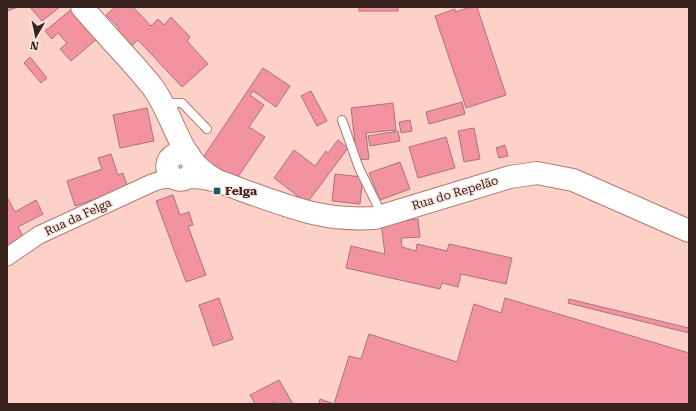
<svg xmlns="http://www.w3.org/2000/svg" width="696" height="411" viewBox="0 0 696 411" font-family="'Roboto Serif',serif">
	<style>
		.building { fill: #f393a2; stroke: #a8747b }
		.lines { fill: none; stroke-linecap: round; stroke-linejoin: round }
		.lane-casing { stroke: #af7b72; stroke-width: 10 }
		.street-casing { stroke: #af7b72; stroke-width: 19 }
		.secondary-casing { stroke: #af7b72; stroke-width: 24 }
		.lane { stroke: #fff; stroke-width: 8 }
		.street { stroke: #fff; stroke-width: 17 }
		.secondary { stroke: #fff; stroke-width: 22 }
		.poi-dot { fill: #13606b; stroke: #fce4e0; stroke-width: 1.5 }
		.labels { text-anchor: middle; stroke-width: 3; stroke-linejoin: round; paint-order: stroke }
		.poi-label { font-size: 12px; font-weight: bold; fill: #37221e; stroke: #fce4e0; text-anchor: start }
		.street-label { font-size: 12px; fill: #37221e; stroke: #fce4e0 }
	</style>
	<rect width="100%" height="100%" fill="#fed1c8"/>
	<!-- building -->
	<g class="building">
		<polygon points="7,7 18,7 7,11"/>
		<polygon points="30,7 60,7 42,21"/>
		<polygon points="115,7 133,7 151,26 158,19 164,25 171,17 190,37 187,41 208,64 182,87 138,40 126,51 111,35 119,28 106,15"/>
		<rect x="359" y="7" width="39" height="4"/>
		<polygon points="471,7 477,7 506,95 466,108 435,16 455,9 455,12"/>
		<polygon points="73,8 98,38 71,61 60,49 67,43 58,33 52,39 45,31"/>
		<polygon points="30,57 47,78 41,83 24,63"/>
		<polygon points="263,68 290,86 276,107 253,91 250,95 264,105 249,127 265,137 235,181 202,159"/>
		<polygon points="311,91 327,121 317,126 301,96"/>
		<polygon points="462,102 465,114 429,124 426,112"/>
		<polygon points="393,103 396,130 366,133 369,159 357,160 351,108"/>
		<polygon points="147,108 154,141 120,148 113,115"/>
		<polygon points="410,120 412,131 401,133 399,122"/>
		<polygon points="474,128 480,159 464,162 458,131"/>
		<polygon points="398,131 400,141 370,146 368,136"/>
		<polygon points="446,137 455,168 418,178 409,147"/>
		<polygon points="338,140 348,148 307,203 274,178 294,150 315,166 326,151 328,153"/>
		<polygon points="505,145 508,156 499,158 496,148"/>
		<polygon points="111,154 118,175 123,173 128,188 75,206 67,181 102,169 98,158"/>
		<polygon points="400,162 410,189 380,200 369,173"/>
		<polygon points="335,174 363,177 360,204 332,201"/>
		<polygon points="173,195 180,215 189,212 193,225 188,226 206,275 186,282 156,201"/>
		<polygon points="7,197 15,212 36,200 43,214 18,227 24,238 7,247"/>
		<polygon points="418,219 420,237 401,238 402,247 416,251 417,244 447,251 449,244 512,258 506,284 461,274 458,287 442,283 440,289 346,268 351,246 385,254 381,223"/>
		<polygon points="219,298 233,339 213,346 199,305"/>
		<polygon points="505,298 689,353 689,404 319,404 320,399 334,404 349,356 361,359 369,334 457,362 474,304 501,313"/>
		<polygon points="569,299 689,328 689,333 568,303"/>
		<polygon points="279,380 293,404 276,404 275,401 270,404 255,404 250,395"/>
	</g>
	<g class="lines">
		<!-- lane casing -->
		<g class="lane-casing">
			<g id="lane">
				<polyline points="164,103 182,103 207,129"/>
				<polyline points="342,120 359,168 382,215"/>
			</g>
		</g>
		<!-- street casing -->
		<g class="street-casing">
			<polyline id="street" points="7,257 39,235 152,183 161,180 176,179"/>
		</g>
		<!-- secondary casing -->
		<g class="secondary-casing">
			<g id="secondary">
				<path d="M82,7C104,33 129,58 151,85C176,117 177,160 216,180"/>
				<path d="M189,155L179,153C154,160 174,193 192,174L194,165"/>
				<path d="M189,177C212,176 232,187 253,194C298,210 327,221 375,218L510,177L537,173L573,180L689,231"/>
			</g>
		</g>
		<!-- lane -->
		<use href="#lane" class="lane"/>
		<!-- street -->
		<use href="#street" class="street"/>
		<!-- secondary -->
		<use href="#secondary" class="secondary"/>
	</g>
	<!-- markers -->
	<rect class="poi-dot" x="213" y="187" width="8" height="8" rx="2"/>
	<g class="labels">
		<!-- poi labels -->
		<g class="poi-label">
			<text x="225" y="195">Felga</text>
		</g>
		<!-- street labels -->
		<g class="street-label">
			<text transform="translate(455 193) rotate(-17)" y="4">Rua do Repelão</text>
			<text transform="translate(78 217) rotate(-25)" y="4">Rua da Felga</text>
		</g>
	</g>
	<!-- border -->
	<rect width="696" height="411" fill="none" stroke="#37221e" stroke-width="16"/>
	<!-- north arrow -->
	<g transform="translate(36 36) rotate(189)" stroke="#fce4e0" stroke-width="3" paint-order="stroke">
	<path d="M0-3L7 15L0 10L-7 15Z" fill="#37221e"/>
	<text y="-6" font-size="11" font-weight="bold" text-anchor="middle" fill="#37221e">N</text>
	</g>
</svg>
